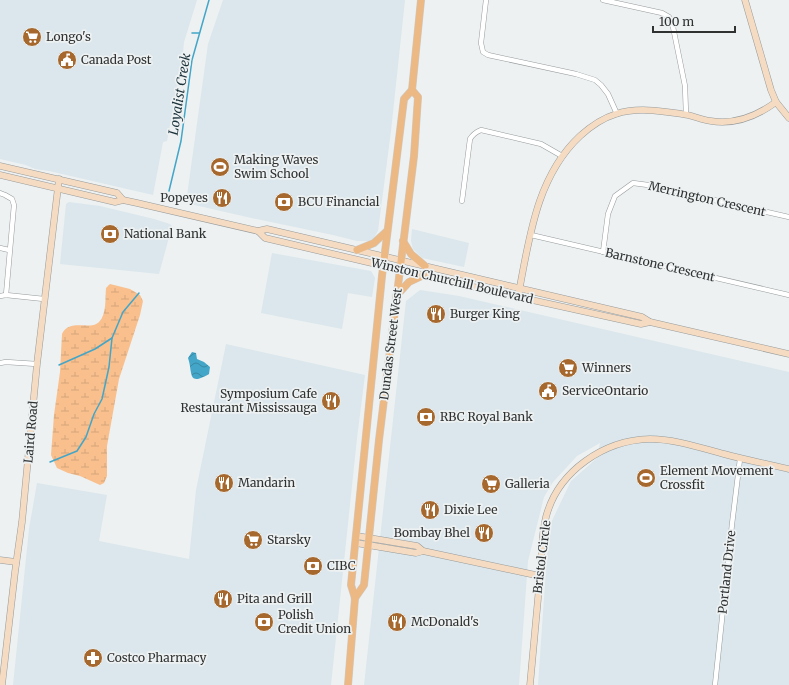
<svg xmlns="http://www.w3.org/2000/svg" width="789" height="685" viewBox="0 0 789 685" font-family="Merriweather,serif">
	<style>
		.built { fill: #dbe7ec }
		.wetland { fill: url(#wetland-marsh) }
		.water { fill: url(#water-waves) }
		.lines { fill: none; stroke-linecap: round; stroke-linejoin: round }
		.stream { stroke: #43a6c8; stroke-width: 1.5 }
		.street-casing { stroke: #979b9c; stroke-width: 5.5 }
		.secondary-casing { stroke: #979b9c; stroke-width: 7 }
		.primary-casing { stroke: #cdcece; stroke-width: 8 }
		.street { stroke: #fff; stroke-width: 4.5 }
		.secondary { stroke: #f5dbc1; stroke-width: 6 }
		.primary { stroke: #ecb883; stroke-width: 7 }
		.labels { text-anchor: middle; stroke-width: 3.5; stroke-linejoin: round; paint-order: stroke }
		.poi-label { font-size: 12px; fill: #303232; stroke: #edf1f2; text-anchor: start }
		.street-label { font-size: 12px; fill: #303232; stroke: #edf1f2 }
		.water-label { font-size: 13px; font-style: italic; fill: #1c323b; stroke: #edf1f2 }
	</style>
	<defs>
		<pattern id="wetland-marsh" width="20" height="14" patternUnits="userSpaceOnUse"><rect width="20" height="14" fill="#f9bf8d"/><path d="M1 5h8M5 5V1M11 12h8M15 12V8" fill="none" stroke="#d6a57a"/></pattern>
		<pattern id="water-waves" width="16" height="10" patternUnits="userSpaceOnUse"><rect width="16" height="10" fill="#43a6c8"/><path d="M0 5q4-4 8 0t8 0" fill="none" stroke="#3888a3"/></pattern>
	</defs>
	<rect width="100%" height="100%" fill="#edf1f2"/>
	<!-- built -->
	<g class="built">
		<polygon points="0,0 197,0 184,42 182,62 167,141 163,142 153,195 49,171 35,169 26,165 0,159"/>
		<polygon points="223,0 405,0 391,131 378,231 373,239 368,241 357,241 333,235 247,217 186,203 208,44"/>
		<polygon points="69,202 100,206 154,219 170,224 172,226 159,274 60,264 66,204"/>
		<polygon points="412,229 469,243 464,267 422,258 413,249 411,241"/>
		<polygon points="272,253 371,271 375,278 372,297 348,293 342,329 261,313"/>
		<polygon points="420,290 459,296 789,372 789,685 538,685 549,527 571,481 597,458 600,443 577,456 553,482 544,497 528,561 519,685 364,685 406,301"/>
		<polygon points="226,344 365,375 357,438 331,685 13,685 29,529 37,483 107,495 99,541 189,559 196,490"/>
	</g>
	<!-- wetland -->
	<path class="wetland" d="M110,284L130,289L140,295L143,301L140,315L119,379L107,446V476L104,483L100,485L80,476L68,473L57,468L51,455L54,415L60,372L62,334C70,318 90,331 99,322C107,314 105,298 106,288Z"/>
	<!-- water -->
	<path class="water" d="M192,352L196,353L197,359L204,362L210,367L209,374C187,387 193,372 188,358Z"/>
	<g class="lines">
		<!-- stream -->
		<g class="stream">
			<polyline points="192,33 199,33"/>
			<polyline points="169,191 181,141 192,60 209,0"/>
			<polyline points="59,365 95,349 112,338"/>
			<polyline points="50,462 77,451 86,437 94,414 102,399 109,367 112,338 123,312 139,293"/>
		</g>
		<!-- street casing -->
		<g class="street-casing">
			<g id="street">
				<polyline points="486,0 481,43 483,52 488,55 576,74 595,80 601,85 608,94 617,114"/>
				<polyline points="603,0 662,13 669,17 672,22 685,86 686,114"/>
				<polyline points="0,193 5,195 12,199 14,205 6,295"/>
				<path d="M462,201L470,139C473,134 476,132 481,130L541,144L562,156"/>
				<polyline points="531,235 789,295"/>
				<polyline points="0,248 9,250"/>
				<polyline points="603,252 608,214 615,196 633,183 648,185 789,217"/>
				<polyline points="0,296 6,295 44,299"/>
				<polyline points="0,363 6,362 37,364"/>
				<polyline points="715,685 732,524 740,459"/>
			</g>
		</g>
		<!-- secondary casing -->
		<g class="secondary-casing">
			<g id="secondary">
				<polyline points="745,0 771,90 776,102 789,118"/>
				<polyline points="0,166 117,193 123,200"/>
				<polyline points="0,175 115,202 123,200 137,203 258,231 267,229 642,317 650,322 789,354"/>
				<polyline points="258,231 265,238 482,289 641,324 650,322"/>
				<path d="M518,297C529,240 536,177 580,136C591,126 603,118 616,114C637,107 661,111 682,114C692,115 701,120 711,121C736,125 757,116 776,102"/>
				<polyline points="357,536 417,546 423,551 540,576"/>
				<polyline points="356,543 416,553 423,551"/>
				<polyline points="0,560 16,562"/>
				<polyline points="2,685 15,572 22,522 37,364 59,179"/>
				<path d="M530,685C533,649 537,613 540,577C542,557 541,536 546,517C558,471 604,440 650,439C675,439 701,448 724,454C746,460 767,464 789,469"/>
			</g>
		</g>
		<!-- primary casing -->
		<g class="primary-casing">
			<g id="primary">
				<polyline points="403,241 411,254 425,266"/>
				<polyline points="357,250 374,243 387,231"/>
				<polyline points="396,296 409,282 424,275"/>
				<polyline points="355,598 364,585 379,440 414,156 418,97 412,90"/>
				<polyline points="348,685 355,598 351,585 382,276 404,99 412,90 421,0"/>
			</g>
		</g>
		<!-- street -->
		<use href="#street" class="street"/>
		<!-- secondary -->
		<use href="#secondary" class="secondary"/>
		<!-- primary -->
		<use href="#primary" class="primary"/>
	</g>
	<!-- icons -->
	<defs>
		<g id="supermarket-disc" transform="scale(1)"><circle r="9.5" fill="#a6682d" stroke="#edf1f2"/><path d="M-6-5.5h2.5l.6 2H6L4.5 2H-2.5L-4.4-4H-6ZM-1.5 3.2a1.3 1.3 0 1 0 .1 0ZM3 3.2a1.3 1.3 0 1 0 .1 0Z" fill="#fff"/></g>
		<g id="civic-disc" transform="scale(1)"><circle r="9.5" fill="#a6682d" stroke="#edf1f2"/><path d="M-.6-6.5H3V-4.5H.6V-3L4-1V1h2V6H-6V1h2V-1L-.6-3ZM-1.2 2.5V6h2.4V2.5Z" fill="#fff"/></g>
		<g id="stadium-disc" transform="scale(1)"><circle r="9.5" fill="#a6682d" stroke="#edf1f2"/><path d="M0-5a6.5 5 0 1 0 0 10a6.5 5 0 1 0 0-10ZM-3.5-1.8h7v3.6h-7Z" fill="#fff"/></g>
		<g id="restaurant-disc" transform="scale(1)"><circle r="9.5" fill="#a6682d" stroke="#edf1f2"/><path d="M-5-6h1v4h1v-4h1v4h1v-4h1v5L-1.5 .5V6h-2V.5L-5-1ZM5-6V6H3V1.5H1.5Q1.5-4 5-6Z" fill="#fff"/></g>
		<g id="bank-disc" transform="scale(1)"><circle r="9.5" fill="#a6682d" stroke="#edf1f2"/><path d="M-6-4H6V4H-6ZM0-2.3a2.3 2.3 0 1 0 0 4.6a2.3 2.3 0 1 0 0-4.6Z" fill="#fff"/></g>
		<g id="pharmacy-disc" transform="scale(1)"><circle r="9.5" fill="#a6682d" stroke="#edf1f2"/><path d="M-2-6h4v4h4v4h-4v4h-4v-4h-4v-4h4Z" fill="#fff"/></g>
	</defs>
	<g fill-rule="evenodd">
		<use href="#supermarket-disc" x="32" y="37"/>
		<use href="#civic-disc" x="67" y="60"/>
		<use href="#stadium-disc" x="220" y="167"/>
		<use href="#restaurant-disc" x="222" y="198"/>
		<use href="#bank-disc" x="284" y="202"/>
		<use href="#bank-disc" x="110" y="234"/>
		<use href="#restaurant-disc" x="436" y="314"/>
		<use href="#supermarket-disc" x="568" y="368"/>
		<use href="#civic-disc" x="548" y="391"/>
		<use href="#restaurant-disc" x="331" y="401"/>
		<use href="#bank-disc" x="426" y="417"/>
		<use href="#stadium-disc" x="646" y="478"/>
		<use href="#restaurant-disc" x="224" y="483"/>
		<use href="#supermarket-disc" x="491" y="484"/>
		<use href="#restaurant-disc" x="430" y="510"/>
		<use href="#restaurant-disc" x="484" y="533"/>
		<use href="#supermarket-disc" x="253" y="540"/>
		<use href="#bank-disc" x="313" y="566"/>
		<use href="#restaurant-disc" x="223" y="599"/>
		<use href="#bank-disc" x="264" y="622"/>
		<use href="#restaurant-disc" x="397" y="622"/>
		<use href="#pharmacy-disc" x="93" y="658"/>
	</g>
	<g class="labels">
		<!-- poi labels -->
		<g class="poi-label">
			<text x="46" y="41">Longo's</text>
			<text x="81" y="64">Canada Post</text>
			<text x="234" y="164">Making Waves<tspan x="234" dy="14">Swim School</tspan></text>
			<text x="208" y="202" text-anchor="end">Popeyes</text>
			<text x="298" y="206">BCU Financial</text>
			<text x="124" y="238">National Bank</text>
			<text x="450" y="318">Burger King</text>
			<text x="582" y="372">Winners</text>
			<text x="562" y="395">ServiceOntario</text>
			<text x="317" y="398" text-anchor="end">Symposium Cafe<tspan x="317" dy="14">Restaurant Mississauga</tspan></text>
			<text x="440" y="421">RBC Royal Bank</text>
			<text x="660" y="475">Element Movement<tspan x="660" dy="14">Crossfit</tspan></text>
			<text x="238" y="487">Mandarin</text>
			<text x="505" y="488">Galleria</text>
			<text x="444" y="514">Dixie Lee</text>
			<text x="470" y="537" text-anchor="end">Bombay Bhel</text>
			<text x="267" y="544">Starsky</text>
			<text x="327" y="570">CIBC</text>
			<text x="237" y="603">Pita and Grill</text>
			<text x="278" y="619">Polish<tspan x="278" dy="14">Credit Union</tspan></text>
			<text x="411" y="626">McDonald's</text>
			<text x="107" y="662">Costco Pharmacy</text>
		</g>
		<!-- street labels -->
		<g class="street-label">
			<text transform="translate(707 199) rotate(13)" y="4">Merrington Crescent</text>
			<text transform="translate(660 265) rotate(13)" y="4">Barnstone Crescent</text>
			<text transform="translate(452 281) rotate(13)" y="4">Winston Churchill Boulevard</text>
			<text transform="translate(391 344) rotate(-83)" y="4">Dundas Street West</text>
			<text transform="translate(31 432) rotate(-85)" y="4">Laird Road</text>
			<text transform="translate(542 557) rotate(-83)" y="4">Bristol Circle</text>
			<text transform="translate(727 572) rotate(-84)" y="4">Portland Drive</text>
		</g>
		<!-- water labels -->
		<g class="water-label">
			<text transform="translate(179 94) rotate(-81)" y="5">Loyalist Creek</text>
		</g>
	</g>
	<!-- scale -->
	<path d="M653 26v6h82v-6" fill="none" stroke="#303232" stroke-width="2"/>
	<text x="659" y="26" font-size="12" fill="#303232" stroke="#edf1f2" stroke-width="3" paint-order="stroke">100 m</text>
</svg>
